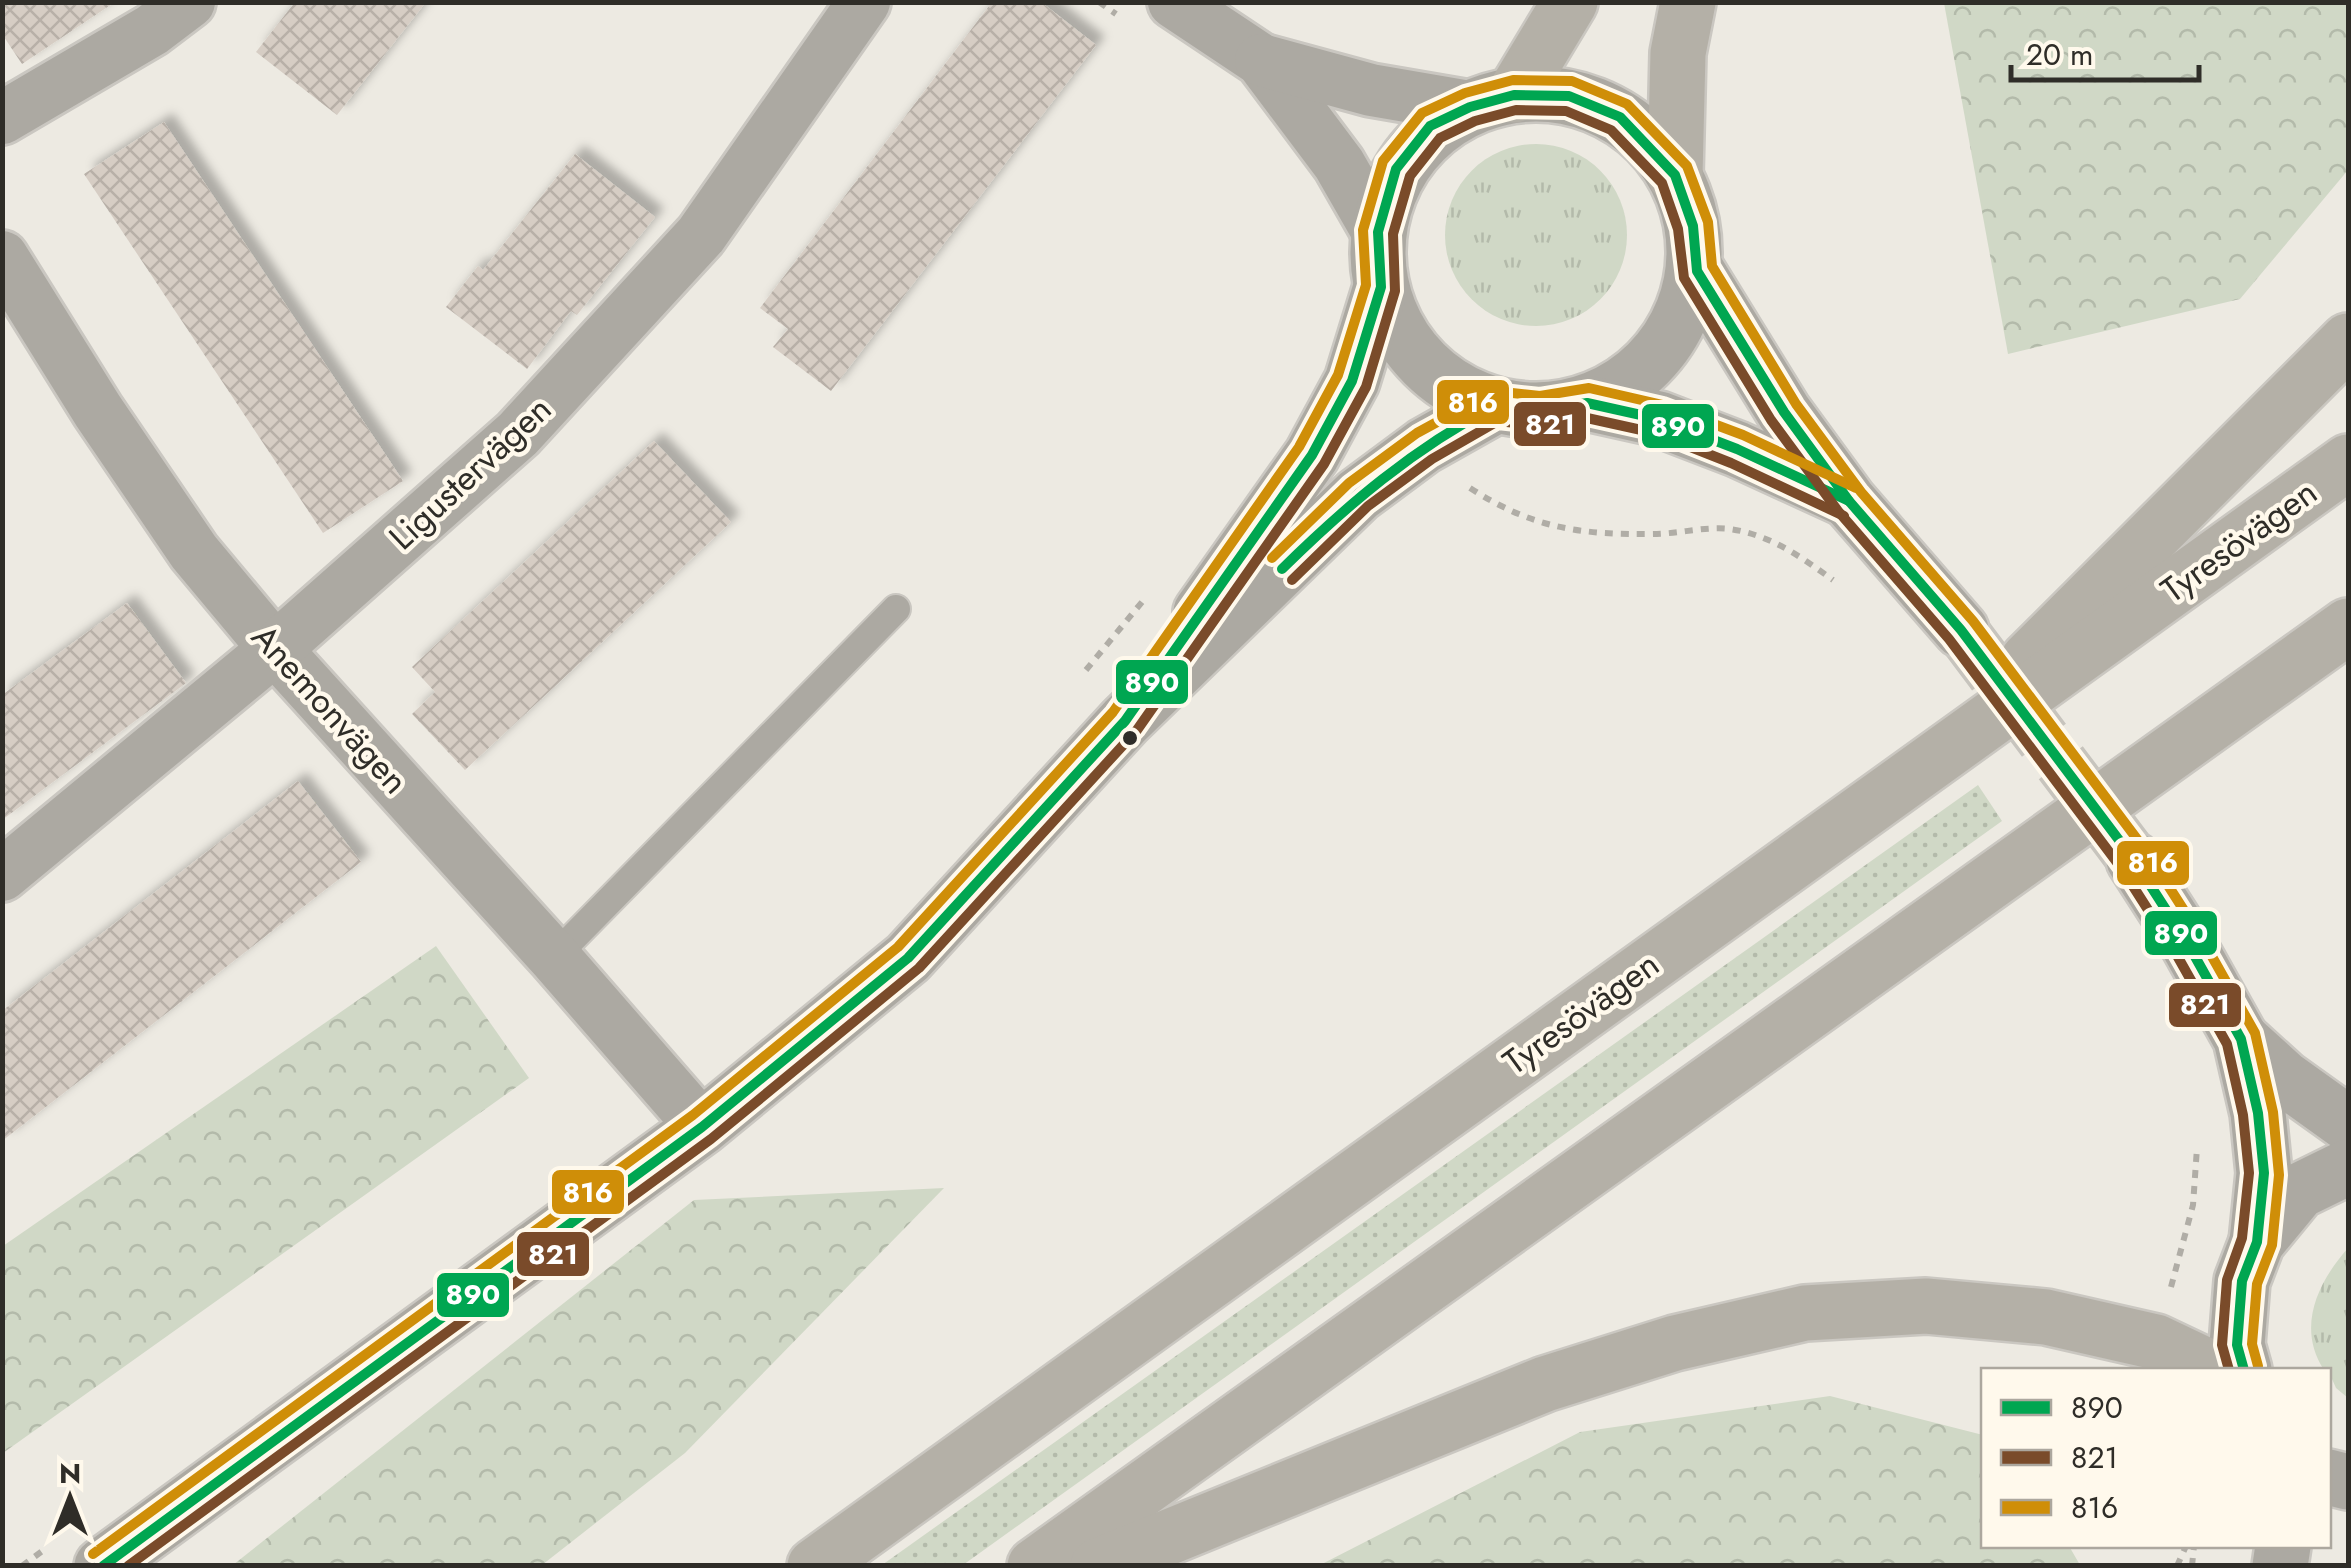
<svg xmlns="http://www.w3.org/2000/svg" width="2351" height="1568" viewBox="0 0 2351 1568" font-family="Jost,sans-serif">
	<style>
		.grass { fill: url(#grass-dots) }
		.forest { fill: url(#forest-crowns) }
		.park { fill: url(#park-tufts) }
		.building { fill: url(#building-cross-hatch); filter: url(#shadow) }
		.lines { fill: none; stroke-linecap: round; stroke-linejoin: round }
		.tertiary-tunnel { stroke: #c7c4bd; stroke-width: 55; stroke-dasharray: 55 28; stroke-linecap: butt }
		.service-casing { stroke: #cac7c1; stroke-width: 32 }
		.minor-casing { stroke: #cac7c1; stroke-width: 58 }
		.tertiary-casing { stroke: #cac7c1; stroke-width: 60 }
		.motorway-casing { stroke: #cac7c1; stroke-width: 60 }
		.path { stroke: #b0ada6; stroke-width: 6; stroke-dasharray: 8 8; stroke-linecap: butt }
		.service { stroke: #aca9a2; stroke-width: 28 }
		.minor { stroke: #aca9a2; stroke-width: 52 }
		.tertiary { stroke: #aca9a2; stroke-width: 55 }
		.motorway { stroke: #b4b0a7; stroke-width: 55 }
		.bus-1-casing { stroke: #fff9ec; stroke-width: 18 }
		.bus-2-casing { stroke: #fff9ec; stroke-width: 18 }
		.bus-3-casing { stroke: #fff9ec; stroke-width: 18 }
		.bus-1 { stroke: #00a651; stroke-width: 10 }
		.bus-2 { stroke: #7a4b2a; stroke-width: 10 }
		.bus-3 { stroke: #cf8e08; stroke-width: 10 }
		.bus-dot { fill: #2f2d28; stroke: #fff9ec; stroke-width: 4 }
		.labels { text-anchor: middle; stroke-width: 9; stroke-linejoin: round; paint-order: stroke }
		.street-label { font-size: 35px; fill: #2f2d28; stroke: #fff9ec }
		.line-badge { stroke: #fff9ec; stroke-width: 4 }
		.badge-label { font-size: 28px; text-anchor: middle; font-weight: bold; fill: #fff }
	</style>
	<defs>
		<pattern id="grass-dots" width="8" height="8" patternUnits="userSpaceOnUse" patternTransform="scale(2.5)"><rect width="8" height="8" fill="#d0d8c6"/><path d="M2 2h.1M6 6h.1" fill="none" stroke="#b3baaa" stroke-width="1.8" stroke-linecap="round"/></pattern>
		<pattern id="forest-crowns" width="20" height="18" patternUnits="userSpaceOnUse" patternTransform="scale(2.5)"><rect width="20" height="18" fill="#d0d8c6"/><path d="M2 6a3 3 0 1 1 6 0M12 15a3 3 0 1 1 6 0" fill="none" stroke="#b3baaa"/></pattern>
		<pattern id="park-tufts" width="24" height="20" patternUnits="userSpaceOnUse" patternTransform="scale(2.5)"><rect width="24" height="20" fill="#d0d8c6"/><path d="M3 7l-1-3M5 7V3M7 7l1-3M15 17l-1-3M17 17v-4M19 17l1-3" fill="none" stroke="#b3baaa"/></pattern>
		<pattern id="building-cross-hatch" width="8" height="8" patternUnits="userSpaceOnUse" patternTransform="scale(2.5)"><rect width="8" height="8" fill="#d6cdc4"/><path d="M0 0l8 8M0 8l8-8" fill="none" stroke="#b8b0a8"/></pattern>
		<filter id="shadow"><feDropShadow dx="9" dy="-9" stdDeviation="5" flood-color="#0004"/></filter>
	</defs>
	<rect width="100%" height="100%" fill="#edeae2"/>
	<!-- grass -->
	<polygon class="grass" points="1978,785 2002,821 963,1565 882,1565"/>
	<!-- forest -->
	<g class="forest">
		<polygon points="1944,3 2348,3 2348,170 2240,299 2008,354"/>
		<polygon points="436,946 529,1078 3,1453 3,1246"/>
		<polygon points="944,1188 685,1453 542,1565 233,1565 694,1200"/>
		<polygon points="1830,1396 1983,1435 1984,1546 2069,1546 2080,1565 1320,1565 1580,1432"/>
	</g>
	<!-- park -->
	<g class="park">
		<circle cx="1536" cy="235" r="91"/>
		<path d="M2348,1248V1398L2336,1388L2328,1370H2324C2296,1327 2318,1282 2348,1248Z"/>
	</g>
	<!-- building -->
	<g class="building">
		<polygon points="2,2 115,2 22,64 2,34"/>
		<polygon points="295,2 426,2 337,115 256,52"/>
		<polygon points="992,2 1041,2 1096,45 831,391 773,347 788,329 760,308"/>
		<polygon points="164,122 403,481 323,533 84,174"/>
		<polygon points="575,154 655,217 577,315 571,311 527,369 446,307 478,266 483,270"/>
		<polygon points="654,441 731,522 465,770 412,714 435,692 412,667"/>
		<polygon points="127,603 186,683 2,820 2,695"/>
		<polygon points="298,781 361,862 2,1141 2,1011"/>
	</g>
	<g class="lines">
		<!-- tertiary-tunnel -->
		<polyline class="tertiary-tunnel" points="1961,630 2134,860"/>
		<!-- service casing -->
		<g class="service-casing">
			<polyline id="service" points="554,957 896,609"/>
		</g>
		<!-- minor casing -->
		<g class="minor-casing">
			<g id="minor">
				<polyline points="1174,2 1261,60 1339,164 1378,232"/>
				<polyline points="1261,60 1371,90 1470,107"/>
				<polyline points="2,118 152,30 189,2"/>
				<polyline points="2,257 98,411 194,552 275,649 554,957 702,1127"/>
				<polyline points="2,875 275,649 518,434 701,235 864,2"/>
			</g>
		</g>
		<!-- tertiary casing -->
		<g class="tertiary-casing">
			<g id="tertiary">
				<circle cx="1536" cy="252" r="158"/>
				<polyline points="1697,271 1784,412 1849,501 1961,630"/>
				<polyline points="1587,403 1659,419 1737,449 1846,499"/>
				<polyline points="1201,612 1312,455 1352,381 1381,287"/>
				<polyline points="2134,860 2188,944 2241,1039 2258,1113 2264,1173 2257,1242"/>
				<polyline points="2241,1039 2284,1078 2348,1124"/>
				<polyline points="2244,1370 2237,1345 2242,1281 2257,1242 2299,1191 2348,1167"/>
				<polyline points="2328,1477 2348,1482"/>
				<polyline points="102,1566 702,1127 908,958 1125,721 1358,495 1424,446 1495,406"/>
				<polyline points="2280,1566 2283,1546"/>
			</g>
		</g>
		<!-- motorway casing -->
		<g class="motorway-casing">
			<g id="motorway">
				<polyline points="1514,95 1570,2"/>
				<polyline points="1675,175 1678,53 1688,2"/>
				<polyline points="2028,660 2348,341"/>
				<polyline points="815,1566 2348,462"/>
				<polyline points="1035,1566 2348,626"/>
				<polyline points="1098,1566 1545,1384 1675,1343 1805,1313 1926,1306 2046,1317 2156,1342 2215,1370"/>
			</g>
		</g>
		<!-- path -->
		<g class="path">
			<polyline points="1099,2 1116,14"/>
			<path d="M1470,488C1532,528 1580,535 1653,534C1678,534 1706,526 1730,529C1771,535 1801,557 1833,580"/>
			<polyline points="1086,670 1142,602"/>
			<polyline points="2171,1287 2193,1205 2197,1148"/>
			<polyline points="22,1566 45,1549"/>
			<polyline points="2177,1566 2186,1546"/>
			<polyline points="2192,1566 2194,1546"/>
		</g>
		<!-- service -->
		<use href="#service" class="service"/>
		<!-- minor -->
		<use href="#minor" class="minor"/>
		<!-- tertiary -->
		<use href="#tertiary" class="tertiary"/>
		<!-- motorway -->
		<use href="#motorway" class="motorway"/>
		<!-- bus-1 casing -->
		<g class="bus-1-casing">
			<g id="bus-1">
				<polyline points="1495,406 1540,411 1587,403 1659,419 1737,449 1849,501"/>
				<path d="M1282,569C1347,505 1414,448 1495,406"/>
				<polyline points="103,1566 702,1127 908,958 1125,721 1312,455 1352,381 1381,287 1378,232 1396,169 1430,126 1470,107 1514,95 1569,96 1620,117 1675,175 1693,226 1697,271 1784,412 1849,501 1961,630 2134,860 2188,944 2241,1039 2258,1113 2264,1173 2257,1242 2242,1281 2237,1345 2244,1370"/>
			</g>
		</g>
		<!-- bus-2 casing -->
		<g class="bus-2-casing">
			<g id="bus-2">
				<polyline points="1292,580 1368,506 1432,459 1498,421 1541,426 1587,418 1655,433 1731,463 1844,516"/>
				<polyline points="128,1566 711,1139 919,968 1137,730 1324,464 1366,387 1395,291 1393,234 1410,176 1440,138 1475,121 1516,110 1566,111 1611,130 1662,183 1678,229 1684,278 1771,420 1838,511 1949,639 2122,869 2175,952 2227,1044 2243,1115 2249,1173 2242,1238 2227,1280 2222,1345 2229,1370"/>
			</g>
		</g>
		<!-- bus-3 casing -->
		<g class="bus-3-casing">
			<g id="bus-3">
				<polyline points="1272,558 1349,483 1417,433 1494,391 1540,396 1589,388 1663,405 1743,435 1856,488"/>
				<polyline points="93,1554 693,1115 898,947 1113,712 1299,447 1338,375 1366,285 1363,230 1383,161 1422,113 1465,93 1513,80 1572,81 1627,104 1687,166 1708,222 1712,266 1796,404 1861,492 1973,621 2146,851 2201,937 2255,1033 2273,1112 2279,1175 2272,1245 2257,1284 2252,1344 2258,1366"/>
			</g>
		</g>
		<!-- bus-1 -->
		<use href="#bus-1" class="bus-1"/>
		<!-- bus-2 -->
		<use href="#bus-2" class="bus-2"/>
		<!-- bus-3 -->
		<use href="#bus-3" class="bus-3"/>
	</g>
	<!-- markers -->
	<circle class="bus-dot" cx="1130" cy="738" r="9"/>
	<g class="labels">
		<!-- street labels -->
		<g class="street-label">
			<text transform="translate(470 473) rotate(-43)" y="12">Ligustervägen</text>
			<text transform="translate(2239 541) rotate(-36)" y="12">Tyresövägen</text>
			<text transform="translate(330 709) rotate(48)" y="12">Anemonvägen</text>
			<text transform="translate(1581 1013) rotate(-36)" y="12">Tyresövägen</text>
		</g>
	</g>
	<g class="line-badge">
		<rect x="1435" y="378" width="76" height="48" rx="10" fill="#cf8e08"/>
		<rect x="1512" y="400" width="76" height="48" rx="10" fill="#7a4b2a"/>
		<rect x="1640" y="402" width="76" height="48" rx="10" fill="#00a651"/>
		<rect x="1114" y="658" width="76" height="48" rx="10" fill="#00a651"/>
		<rect x="2115" y="839" width="76" height="48" rx="10" fill="#cf8e08"/>
		<rect x="2143" y="909" width="76" height="48" rx="10" fill="#00a651"/>
		<rect x="2167" y="981" width="76" height="48" rx="10" fill="#7a4b2a"/>
		<rect x="550" y="1168" width="76" height="48" rx="10" fill="#cf8e08"/>
		<rect x="515" y="1230" width="76" height="48" rx="10" fill="#7a4b2a"/>
		<rect x="435" y="1271" width="76" height="48" rx="10" fill="#00a651"/>
	</g>
	<g class="badge-label">
		<text x="1473" y="412">816</text>
		<text x="1550" y="434">821</text>
		<text x="1678" y="436">890</text>
		<text x="1152" y="692">890</text>
		<text x="2153" y="872">816</text>
		<text x="2181" y="943">890</text>
		<text x="2205" y="1014">821</text>
		<text x="588" y="1202">816</text>
		<text x="553" y="1264">821</text>
		<text x="473" y="1304">890</text>
	</g>
	<!-- border -->
	<rect width="2351" height="1568" fill="none" stroke="#2f2d28" stroke-width="10"/>
	<!-- legend -->
	<rect x="1981" y="1368" width="350" height="180" fill="#fff9ec" stroke="#aca79e" stroke-width="2.5"/>
	<rect x="2001" y="1400" width="50" height="15" fill="#00a651" stroke="#aca79e" stroke-width="2.5"/>
	<text x="2071" y="1418" font-size="30" fill="#2f2d28">890</text>
	<rect x="2001" y="1450" width="50" height="15" fill="#7a4b2a" stroke="#aca79e" stroke-width="2.5"/>
	<text x="2071" y="1468" font-size="30" fill="#2f2d28">821</text>
	<rect x="2001" y="1500" width="50" height="15" fill="#cf8e08" stroke="#aca79e" stroke-width="2.5"/>
	<text x="2071" y="1518" font-size="30" fill="#2f2d28">816</text>
	<!-- north arrow -->
	<g transform="translate(70 1498)" stroke="#fff9ec" stroke-width="8" paint-order="stroke">
	<path d="M0-8L18 38L0 25L-18 38Z" fill="#2f2d28"/>
	<text y="-15" font-size="28" font-weight="bold" text-anchor="middle" fill="#2f2d28">N</text>
	</g>
	<!-- scale -->
	<path d="M2011 65v15h188v-15" fill="none" stroke="#2f2d28" stroke-width="5"/>
	<text x="2026" y="65" font-size="30" fill="#2f2d28" stroke="#fff9ec" stroke-width="8" paint-order="stroke">20 m</text>
</svg>
